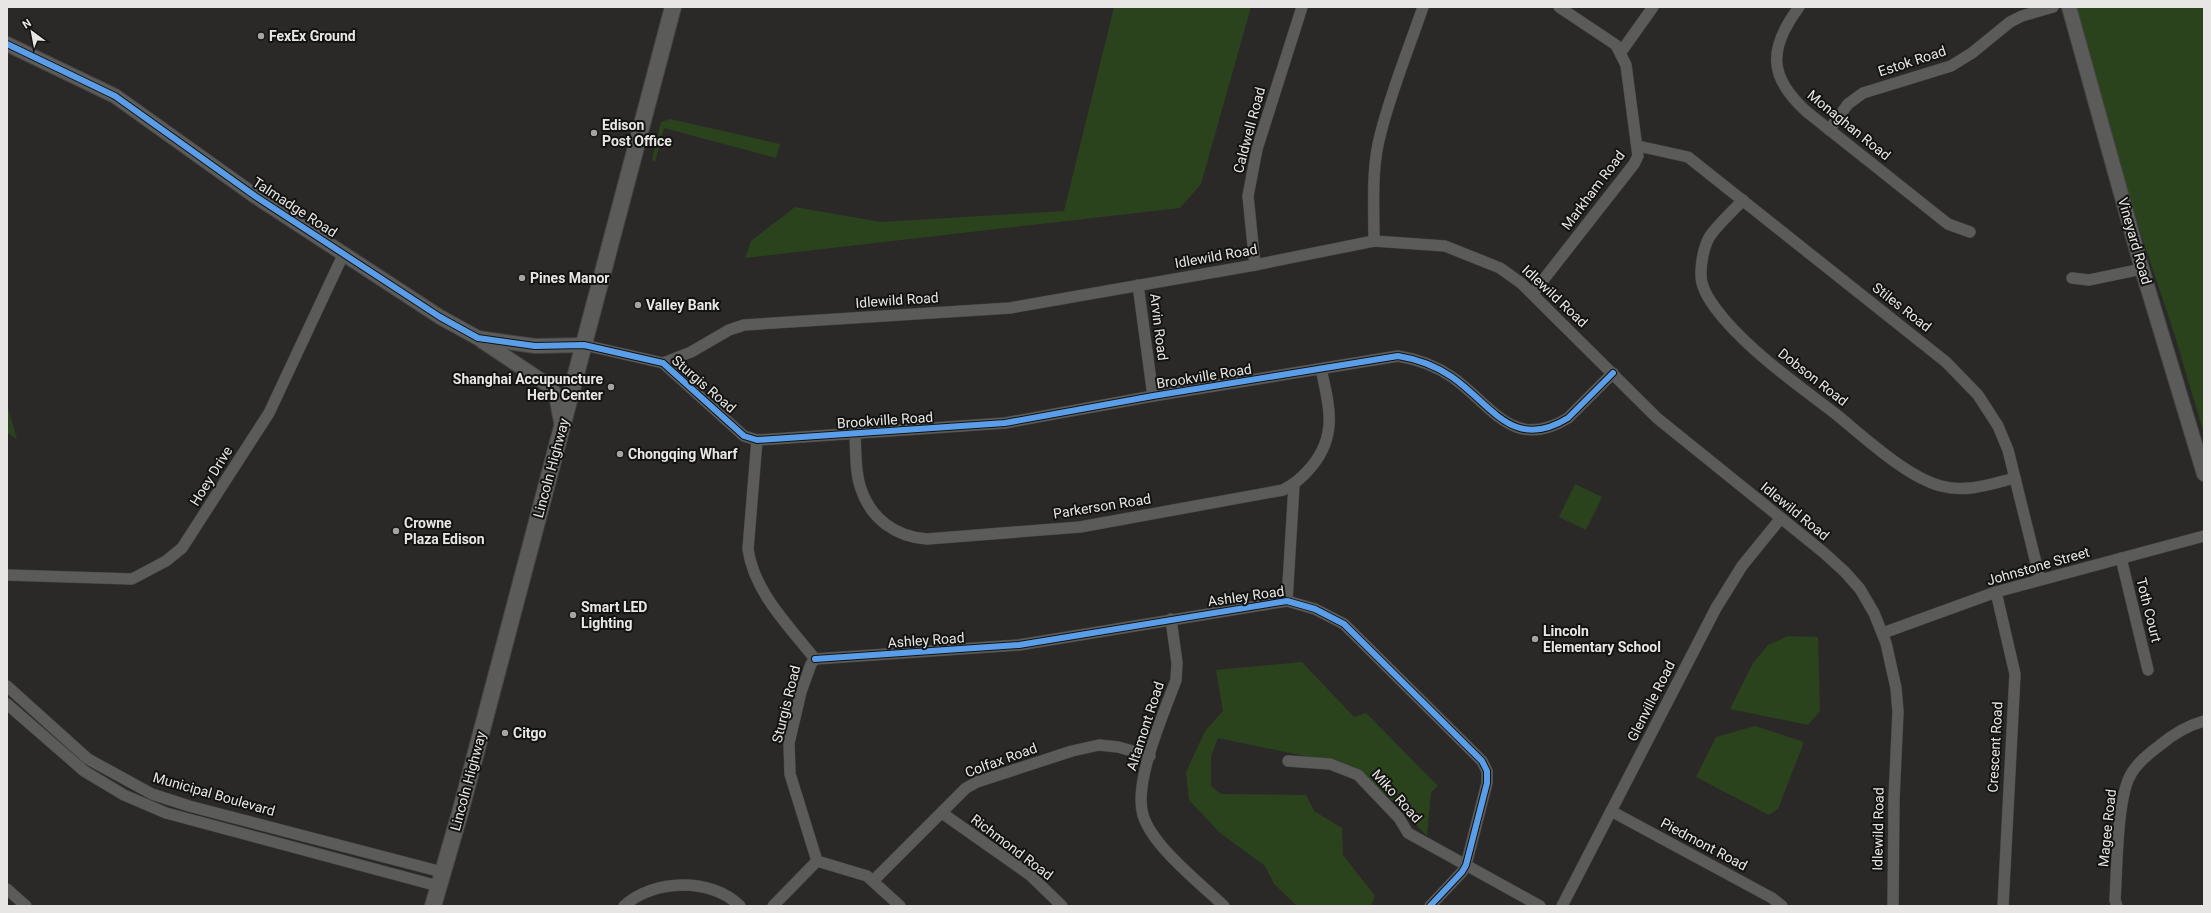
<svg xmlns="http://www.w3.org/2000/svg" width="2211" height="913" viewBox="0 0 2211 913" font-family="Roboto,sans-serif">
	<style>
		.green { fill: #2a431d }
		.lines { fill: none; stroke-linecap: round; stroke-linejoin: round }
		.minor-casing { stroke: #454443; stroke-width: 12 }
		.tertiary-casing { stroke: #454443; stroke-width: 16 }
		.secondary-casing { stroke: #454443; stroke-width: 18 }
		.minor { stroke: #5b5b59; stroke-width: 11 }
		.tertiary { stroke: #5b5b59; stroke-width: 14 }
		.secondary { stroke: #5b5b59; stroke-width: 16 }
		.cycleway-casing { stroke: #131311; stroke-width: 8 }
		.cycleway { stroke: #5a9eea; stroke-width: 6 }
		.poi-dot { fill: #a5a4a2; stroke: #131311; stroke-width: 1.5 }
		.labels { text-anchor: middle; stroke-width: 4; stroke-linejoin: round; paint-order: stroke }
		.poi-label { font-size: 14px; font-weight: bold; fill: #e7e6e4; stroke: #131311; text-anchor: start }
		.street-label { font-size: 14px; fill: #e7e6e4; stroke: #131311 }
	</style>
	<rect width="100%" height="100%" fill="#2a2928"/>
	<!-- green -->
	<g class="green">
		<polygon points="1114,7 1251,7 1201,184 1180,208 745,258 751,241 795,207 881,222 1064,211"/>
		<polygon points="2077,7 2204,7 2204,434 2175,336 2126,189"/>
		<polygon points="670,119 780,144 776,158 664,128 655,162 652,160 661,122"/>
		<polygon points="7,405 17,439 7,433"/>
		<polygon points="1575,484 1602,497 1586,530 1559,517"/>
		<polygon points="1788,636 1818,637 1820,711 1808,725 1730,709 1753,663 1768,645"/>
		<polygon points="1302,662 1354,717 1366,713 1438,786 1431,792 1427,836 1393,801 1352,766 1218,738 1211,757 1211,786 1221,794 1306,795 1314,811 1342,828 1343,855 1375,896 1371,906 1297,906 1274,884 1265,866 1220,833 1189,800 1186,772 1205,731 1223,711 1216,670"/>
		<polygon points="1755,726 1804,742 1778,809 1769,815 1696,777 1716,737"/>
	</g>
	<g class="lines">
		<!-- minor casing -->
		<g class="minor-casing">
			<g id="minor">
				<path d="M1799,7C1768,49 1768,77 1807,112L1948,224L1970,232"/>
				<polyline points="1621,52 1653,7"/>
				<polyline points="1829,130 1848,104 1863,93 1951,66 1972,53 2010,22 2022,16 2053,7"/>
				<polyline points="1638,146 1688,157 1946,362 1978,395 1998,426 2008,450 2040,579"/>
				<path d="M1743,200C1732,212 1719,223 1710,236C1703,247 1699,271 1702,283C1706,297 1715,308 1724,319C1756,356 1798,385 1837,415C1865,438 1907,477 1941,486C1966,493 1991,484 2015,478"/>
				<path d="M1374,241C1374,205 1371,167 1381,132C1392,89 1409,48 1423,7"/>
				<polyline points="1255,265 1248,196 1257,149 1302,7"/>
				<polyline points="2072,278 2089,280 2142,269"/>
				<polyline points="1138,285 1153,396"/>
				<polyline points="1533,293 1634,164 1638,156 1626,65 1616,45 1559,7"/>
				<path d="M584,345L663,363L744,436L757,440L1005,423L1153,396L1398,356C1417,359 1436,366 1452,377C1492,405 1513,452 1568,418L1613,373"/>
				<polyline points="663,363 691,352 729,330 744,325 1010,308 1255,265 1374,241 1445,246 1500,268 1521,283 1657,418 1823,552 1845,572 1860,589 1874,613 1886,643 1896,688 1898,712 1894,799 1893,906"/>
				<path d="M855,435C856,452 855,473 861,489C871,519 896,537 927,539L1080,527L1283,490C1295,484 1304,476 1312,466C1338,434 1329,405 1321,369"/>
				<path d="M757,440L748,549C754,592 789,626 815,659"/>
				<polyline points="2121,558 2148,670"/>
				<polyline points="7,575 132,579 166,561 182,548 269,413 344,253"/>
				<polyline points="1996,592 2015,674 2003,906"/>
				<polyline points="1287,601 1294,485"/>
				<path d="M1171,619L1177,663L1176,680C1164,713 1133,782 1143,815C1152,846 1201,884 1224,906"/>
				<polyline points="1883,633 1996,592 2204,536"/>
				<polyline points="815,659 1019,645 1287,601 1315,609 1344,624 1482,761 1487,771 1487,783 1466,865 1462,872 1430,906"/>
				<polyline points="815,659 811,664 801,692 789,743 790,774 817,861"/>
				<polyline points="7,686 88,759 152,794 189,806 442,872"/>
				<polyline points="7,704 84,771 124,795 166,813 438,886"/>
				<polyline points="1288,761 1330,764 1358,775 1399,818 1408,833 1540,906"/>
				<polyline points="1611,811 1772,898 1782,906"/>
				<polyline points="942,813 1030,875 1062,906"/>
				<polyline points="817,861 867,876 900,906"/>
				<polyline points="873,881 966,788 977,782 1072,751 1099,745 1118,747 1150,756"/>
				<polyline points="7,889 26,906"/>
				<path d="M624,906C653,879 711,877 740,906"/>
				<polyline points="773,906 817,861"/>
				<polyline points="1562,906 1716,608 1742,566 1781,518"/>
				<path d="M2117,906L2115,900C2117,870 2117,800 2130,776C2136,764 2148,754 2159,746C2173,734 2186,726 2204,721"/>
			</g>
		</g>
		<!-- tertiary casing -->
		<g class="tertiary-casing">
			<g id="tertiary">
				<polyline points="2069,7 2142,269 2204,474"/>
				<polyline points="7,44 115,96 255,196 440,317 478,338 535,346 584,345"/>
				<polyline points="482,341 548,385 556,395 562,427"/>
			</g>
		</g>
		<!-- secondary casing -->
		<g class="secondary-casing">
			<polyline id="secondary" points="433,906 460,813 673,7"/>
		</g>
		<!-- minor -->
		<use href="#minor" class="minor"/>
		<!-- tertiary -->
		<use href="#tertiary" class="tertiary"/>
		<!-- secondary -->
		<use href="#secondary" class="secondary"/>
		<!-- cycleway casing -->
		<g class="cycleway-casing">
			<g id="cycleway">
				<path d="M7,44L115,96L255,196L440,317L478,338L535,346L584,345L663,363L744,436L757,440L1005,423L1153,396L1398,356C1417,359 1436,366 1452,377C1492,405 1513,452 1568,418L1613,373"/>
				<polyline points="815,659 1019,645 1287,601 1315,609 1344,624 1482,761 1487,771 1487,783 1466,865 1462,872 1430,906"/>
			</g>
		</g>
		<!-- cycleway -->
		<use href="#cycleway" class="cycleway"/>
	</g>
	<!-- markers -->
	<g class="poi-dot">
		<circle cx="261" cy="36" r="4"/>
		<circle cx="594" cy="133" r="4"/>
		<circle cx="522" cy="278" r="4"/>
		<circle cx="638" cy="305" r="4"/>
		<circle cx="611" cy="387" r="4"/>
		<circle cx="620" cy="454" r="4"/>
		<circle cx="396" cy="531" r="4"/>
		<circle cx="573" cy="615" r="4"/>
		<circle cx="1535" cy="639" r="4"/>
		<circle cx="505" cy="733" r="4"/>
	</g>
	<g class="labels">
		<!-- poi labels -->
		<g class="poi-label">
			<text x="269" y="41">FexEx Ground</text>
			<text x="602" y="130">Edison<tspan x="602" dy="16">Post Office</tspan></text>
			<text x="530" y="283">Pines Manor</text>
			<text x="646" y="310">Valley Bank</text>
			<text x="603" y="384" text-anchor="end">Shanghai Accupuncture<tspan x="603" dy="16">Herb Center</tspan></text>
			<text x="628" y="459">Chongqing Wharf</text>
			<text x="404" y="528">Crowne<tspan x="404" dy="16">Plaza Edison</tspan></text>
			<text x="581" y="612">Smart LED<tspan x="581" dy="16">Lighting</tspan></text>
			<text x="1543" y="636">Lincoln<tspan x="1543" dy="16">Elementary School</tspan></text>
			<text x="513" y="738">Citgo</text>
		</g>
		<!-- street labels -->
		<g class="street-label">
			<text transform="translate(1912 61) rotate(-18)" y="5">Estok Road</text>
			<text transform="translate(1849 125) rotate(39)" y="5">Monaghan Road</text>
			<text transform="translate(1249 130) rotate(-75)" y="5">Caldwell Road</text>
			<text transform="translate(1593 190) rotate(-53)" y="5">Markham Road</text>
			<text transform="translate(295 207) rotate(33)" y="5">Talmadge Road</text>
			<text transform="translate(2135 241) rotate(74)" y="5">Vineyard Road</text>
			<text transform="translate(1216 256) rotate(-10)" y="5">Idlewild Road</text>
			<text transform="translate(1555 296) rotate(43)" y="5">Idlewild Road</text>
			<text transform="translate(897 300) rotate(-4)" y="5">Idlewild Road</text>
			<text transform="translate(1902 307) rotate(38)" y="5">Stiles Road</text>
			<text transform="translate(1159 327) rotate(83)" y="5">Arvin Road</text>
			<text transform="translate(1204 376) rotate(-9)" y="5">Brookville Road</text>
			<text transform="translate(1813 377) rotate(38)" y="5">Dobson Road</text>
			<text transform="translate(704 384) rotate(41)" y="5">Sturgis Road</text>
			<text transform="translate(885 420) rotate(-4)" y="5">Brookville Road</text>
			<text transform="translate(551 468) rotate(-75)" y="5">Lincoln Highway</text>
			<text transform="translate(211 476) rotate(-58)" y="5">Hoey Drive</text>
			<text transform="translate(1102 506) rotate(-9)" y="5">Parkerson Road</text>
			<text transform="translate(1795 511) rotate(39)" y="5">Idlewild Road</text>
			<text transform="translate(2038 566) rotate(-16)" y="5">Johnstone Street</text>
			<text transform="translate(1246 596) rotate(-8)" y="5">Ashley Road</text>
			<text transform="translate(2149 610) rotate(76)" y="5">Toth Court</text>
			<text transform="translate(926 640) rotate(-4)" y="5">Ashley Road</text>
			<text transform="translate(1651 701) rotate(-63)" y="5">Glenville Road</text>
			<text transform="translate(786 704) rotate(-76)" y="5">Sturgis Road</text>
			<text transform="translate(1145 726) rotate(-72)" y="5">Altamont Road</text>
			<text transform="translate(1995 747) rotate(-87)" y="5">Crescent Road</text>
			<text transform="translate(1001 760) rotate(-20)" y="5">Colfax Road</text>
			<text transform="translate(468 781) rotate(-75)" y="5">Lincoln Highway</text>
			<text transform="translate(214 794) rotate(16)" y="5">Municipal Boulevard</text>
			<text transform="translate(1397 796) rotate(48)" y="5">Miko Road</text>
			<text transform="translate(2107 828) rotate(-84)" y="5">Magee Road</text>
			<text transform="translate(1878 829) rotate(-89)" y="5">Idlewild Road</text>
			<text transform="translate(1704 844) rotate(28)" y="5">Piedmont Road</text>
			<text transform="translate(1012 847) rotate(37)" y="5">Richmond Road</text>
		</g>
	</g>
	<!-- border -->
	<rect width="2211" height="913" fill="none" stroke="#e7e6e4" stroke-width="16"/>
	<!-- north arrow -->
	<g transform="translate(32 32) rotate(328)" stroke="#131311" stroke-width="3" paint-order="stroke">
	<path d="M0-3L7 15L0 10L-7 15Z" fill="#e7e6e4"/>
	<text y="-6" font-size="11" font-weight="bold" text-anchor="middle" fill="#e7e6e4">N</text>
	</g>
</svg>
